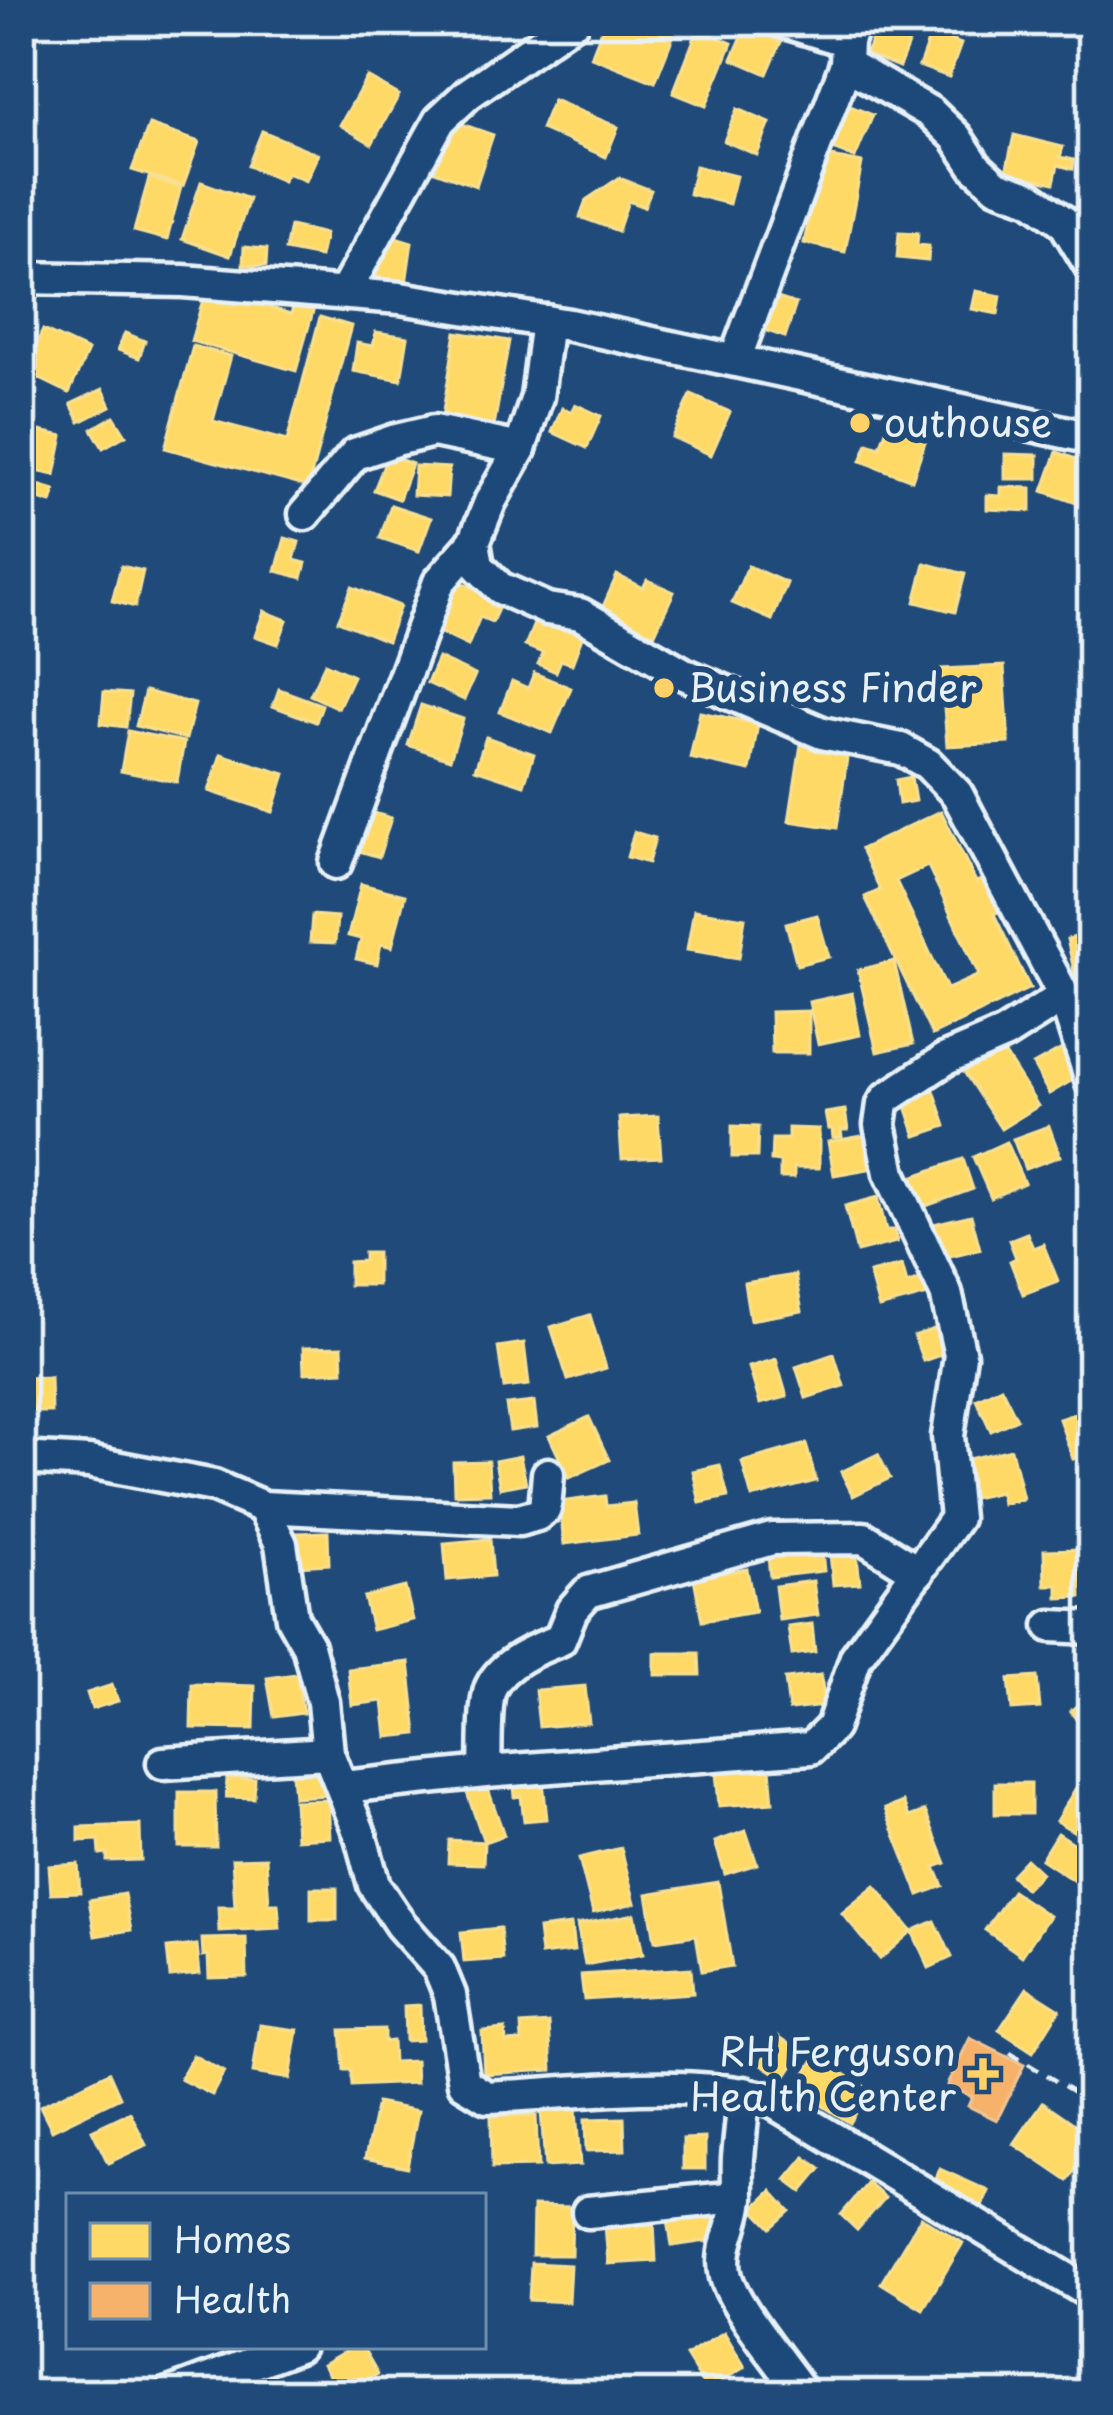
<svg xmlns="http://www.w3.org/2000/svg" width="1113" height="2415" viewBox="0 0 1113 2415" font-family="'Playpen Sans',sans-serif">
	<style>
		.homes { fill: #ffd966; stroke: #f8e092; stroke-width: 3; fill-rule: evenodd }
		.health { fill: #f6b26b; stroke: #f2c595; stroke-width: 3 }
		.lines { fill: none; stroke-linecap: round; stroke-linejoin: round }
		.minor-casing { stroke: #e8f1f8; stroke-width: 39 }
		.path { stroke: #e8f1f8; stroke-width: 4.5; stroke-dasharray: 12 9; stroke-linecap: butt }
		.minor { stroke: #1f4a7a; stroke-width: 30 }
		.poi-dot { fill: #ffd166; stroke: #1f4a7a; stroke-width: 4.5 }
		.labels { text-anchor: middle; stroke-width: 12; stroke-linejoin: round; paint-order: stroke }
		.poi-label { font-size: 39px; fill: #e8f1f8; stroke: #1f4a7a; text-anchor: start }
	</style>
	<rect width="100%" height="100%" fill="#1f4a7a"/>
	<filter id="ink" filterUnits="userSpaceOnUse"><feTurbulence type="fractalNoise" baseFrequency=".00833" numOctaves="2"/><feDisplacementMap in="SourceGraphic" scale="24" xChannelSelector="R" yChannelSelector="G"/><feConvolveMatrix kernelMatrix="1 2 1 2 8 2 1 2 1" color-interpolation-filters="sRGB"/></filter>
	<g filter="url(#ink)">
		<!-- homes -->
		<g class="homes">
			<polygon points="605,21 641,21 674,34 655,82 591,57"/>
			<polygon points="879,21 894,21 914,29 899,67 866,54"/>
			<polygon points="746,27 781,42 767,74 732,59"/>
			<polygon points="698,29 732,43 706,106 673,93"/>
			<polygon points="931,33 961,44 949,77 919,66"/>
			<polygon points="367,77 399,95 372,144 340,125"/>
			<polygon points="553,100 618,127 606,157 541,129"/>
			<polygon points="845,104 873,115 855,158 828,147"/>
			<polygon points="737,109 770,123 757,155 724,141"/>
			<polygon points="453,121 493,135 476,186 435,171"/>
			<polygon points="149,125 199,142 183,186 132,170"/>
			<polygon points="262,131 318,154 306,181 287,173 283,181 248,166"/>
			<polygon points="1014,135 1063,147 1060,157 1074,160 1073,169 1058,165 1054,183 1006,172"/>
			<polygon points="1089,150 1092,151 1092,195 1078,192"/>
			<polygon points="822,155 862,163 845,252 804,243"/>
			<polygon points="695,166 736,176 729,204 689,194"/>
			<polygon points="149,178 181,187 167,240 134,231"/>
			<polygon points="619,178 651,190 644,207 628,201 618,231 580,217 586,200"/>
			<polygon points="201,182 249,199 230,256 182,239"/>
			<polygon points="290,226 325,234 320,257 285,250"/>
			<polygon points="379,232 412,242 406,284 376,282"/>
			<polygon points="899,232 918,233 917,245 929,246 928,261 897,258"/>
			<polygon points="244,247 267,249 266,266 243,265"/>
			<polygon points="206,289 291,314 294,302 314,308 296,371 191,341"/>
			<polygon points="753,290 796,304 785,337 743,323"/>
			<polygon points="976,291 1001,296 998,314 972,309"/>
			<polygon points="320,317 351,326 308,487 165,448 193,346 231,356 213,421 287,441"/>
			<polygon points="43,330 88,351 69,393 24,371"/>
			<polygon points="376,332 408,337 401,380 353,371 357,343 373,346"/>
			<polygon points="456,332 509,341 493,432 441,423"/>
			<polygon points="125,333 145,341 139,358 118,350"/>
			<polygon points="103,389 111,406 80,422 71,404"/>
			<polygon points="691,395 730,412 711,455 672,437"/>
			<polygon points="575,404 601,416 587,448 552,432 562,408 571,412"/>
			<polygon points="114,416 126,435 103,448 92,429"/>
			<polygon points="888,425 926,439 912,480 861,461 868,443 880,447"/>
			<polygon points="21,427 63,436 55,475 21,468"/>
			<polygon points="1057,452 1092,465 1092,488 1085,506 1043,491"/>
			<polygon points="1005,454 1038,455 1038,479 1005,479"/>
			<polygon points="388,455 412,464 399,499 374,490"/>
			<polygon points="415,466 449,468 447,497 413,495"/>
			<polygon points="21,480 55,490 51,503 21,494"/>
			<polygon points="1001,487 1031,488 1031,511 987,509 987,495 1001,496"/>
			<polygon points="391,505 431,518 419,551 380,538"/>
			<polygon points="285,538 299,542 294,560 306,563 302,578 276,571"/>
			<polygon points="925,563 965,574 955,612 915,602"/>
			<polygon points="121,566 143,571 135,607 112,601"/>
			<polygon points="748,566 787,583 772,620 732,603"/>
			<polygon points="617,575 643,588 647,580 674,592 654,635 601,611"/>
			<polygon points="456,580 495,597 491,606 498,609 492,622 480,617 468,646 434,630"/>
			<polygon points="352,587 400,606 387,641 338,621"/>
			<polygon points="540,609 586,627 572,664 561,660 556,672 538,664 543,653 525,646"/>
			<polygon points="264,611 287,620 278,644 255,636"/>
			<polygon points="438,658 475,675 464,700 427,683"/>
			<polygon points="325,663 353,676 338,708 310,695"/>
			<polygon points="1004,666 1009,743 947,746 941,669"/>
			<polygon points="534,673 571,688 552,733 500,712 512,681 528,688"/>
			<polygon points="279,689 322,705 316,722 273,706"/>
			<polygon points="145,691 195,704 186,739 136,726"/>
			<polygon points="104,692 130,694 126,727 101,724"/>
			<polygon points="421,705 463,719 450,759 408,745"/>
			<polygon points="700,712 758,724 750,771 690,758"/>
			<polygon points="128,731 184,742 177,782 121,771"/>
			<polygon points="486,737 534,754 524,785 475,769"/>
			<polygon points="801,744 848,751 837,828 789,821"/>
			<polygon points="221,754 285,774 273,812 209,791"/>
			<polygon points="911,777 915,801 899,804 896,780"/>
			<polygon points="364,810 391,818 379,857 352,849"/>
			<path d="M941,811L976,882L985,878L1000,911L994,914L1030,988L932,1035L865,897L880,890L861,849ZM928,866L979,975L947,989L896,881Z"/>
			<polygon points="634,832 655,838 648,863 627,857"/>
			<polygon points="361,884 405,895 392,947 381,944 377,964 356,959 361,939 348,936"/>
			<polygon points="694,910 745,918 739,958 687,950"/>
			<polygon points="312,915 337,917 335,943 310,942"/>
			<polygon points="817,915 829,957 797,965 786,923"/>
			<polygon points="1092,933 1092,972 1075,975 1067,939"/>
			<polygon points="894,961 913,1044 877,1052 858,970"/>
			<polygon points="852,993 860,1035 818,1044 809,1002"/>
			<polygon points="809,1011 809,1053 772,1053 771,1012"/>
			<polygon points="1067,1046 1083,1074 1049,1094 1033,1065"/>
			<polygon points="1001,1048 1038,1106 1001,1129 964,1072"/>
			<polygon points="934,1090 946,1126 916,1136 904,1100"/>
			<polygon points="845,1110 848,1130 841,1130 842,1137 833,1138 832,1129 828,1129 825,1113"/>
			<polygon points="658,1116 661,1157 622,1159 619,1118"/>
			<polygon points="732,1126 758,1127 757,1157 732,1157"/>
			<polygon points="1049,1126 1060,1156 1025,1169 1013,1139"/>
			<polygon points="788,1128 819,1129 819,1168 794,1168 794,1178 780,1178 780,1162 771,1161 772,1139 788,1139"/>
			<polygon points="868,1135 874,1168 834,1175 828,1142"/>
			<polygon points="1006,1142 1024,1183 991,1198 973,1157"/>
			<polygon points="963,1159 973,1189 923,1207 912,1177"/>
			<polygon points="878,1197 886,1230 894,1230 897,1242 857,1252 845,1206"/>
			<polygon points="971,1215 980,1249 942,1258 933,1224"/>
			<polygon points="1027,1233 1033,1248 1043,1244 1058,1281 1023,1294 1010,1261 1016,1258 1009,1240"/>
			<polygon points="364,1253 377,1253 377,1285 349,1285 349,1262 364,1261"/>
			<polygon points="902,1265 907,1283 928,1278 932,1294 879,1308 869,1273"/>
			<polygon points="795,1275 802,1311 750,1320 744,1283"/>
			<polygon points="590,1315 606,1368 568,1380 551,1327"/>
			<polygon points="934,1329 943,1354 923,1361 914,1336"/>
			<polygon points="524,1343 529,1385 504,1388 498,1347"/>
			<polygon points="342,1347 343,1371 304,1373 303,1348"/>
			<polygon points="834,1354 844,1386 806,1398 796,1367"/>
			<polygon points="776,1359 787,1397 760,1404 749,1367"/>
			<polygon points="50,1377 51,1412 21,1412 21,1378"/>
			<polygon points="1001,1387 1017,1419 991,1431 976,1399"/>
			<polygon points="534,1402 537,1427 510,1431 506,1405"/>
			<polygon points="1090,1409 1092,1452 1073,1459 1059,1419"/>
			<polygon points="589,1417 609,1460 569,1478 549,1436"/>
			<polygon points="806,1444 816,1481 752,1498 742,1462"/>
			<polygon points="1011,1449 1023,1499 1002,1504 1000,1492 969,1499 960,1461"/>
			<polygon points="878,1454 890,1478 853,1496 841,1472"/>
			<polygon points="520,1456 526,1483 500,1488 495,1461"/>
			<polygon points="488,1461 490,1493 454,1494 453,1462"/>
			<polygon points="720,1465 728,1497 700,1503 693,1471"/>
			<polygon points="605,1496 606,1506 634,1503 638,1535 564,1544 559,1502"/>
			<polygon points="328,1532 329,1564 297,1566 296,1533"/>
			<polygon points="490,1539 493,1576 447,1580 444,1543"/>
			<polygon points="855,1539 860,1583 833,1585 829,1542"/>
			<polygon points="821,1541 824,1571 770,1577 767,1547"/>
			<polygon points="1080,1549 1081,1597 1058,1598 1058,1585 1045,1585 1044,1550"/>
			<polygon points="747,1569 755,1612 702,1621 694,1578"/>
			<polygon points="813,1581 818,1615 779,1620 775,1586"/>
			<polygon points="405,1587 413,1620 372,1630 364,1597"/>
			<polygon points="812,1624 815,1652 792,1655 788,1627"/>
			<polygon points="655,1653 699,1653 700,1675 655,1675"/>
			<polygon points="409,1662 417,1734 387,1737 383,1701 352,1705 348,1669"/>
			<polygon points="296,1674 303,1713 274,1717 267,1678"/>
			<polygon points="821,1675 825,1706 789,1710 785,1679"/>
			<polygon points="1037,1677 1040,1708 1012,1710 1009,1679"/>
			<polygon points="192,1684 255,1686 254,1729 191,1728"/>
			<polygon points="112,1685 118,1701 92,1709 87,1693"/>
			<polygon points="585,1686 589,1723 539,1727 535,1690"/>
			<polygon points="1092,1694 1092,1739 1091,1739 1070,1711"/>
			<polygon points="1092,1761 1092,1842 1056,1821"/>
			<polygon points="770,1768 773,1802 719,1806 716,1772"/>
			<polygon points="542,1771 547,1819 524,1821 521,1796 515,1797 513,1774"/>
			<polygon points="327,1773 328,1795 294,1797 292,1774"/>
			<polygon points="227,1778 255,1779 254,1798 226,1797"/>
			<polygon points="486,1783 504,1835 484,1842 466,1790"/>
			<rect x="995" y="1783" width="36" height="31"/>
			<polygon points="179,1792 215,1792 216,1847 179,1847"/>
			<polygon points="328,1800 330,1837 296,1839 294,1801"/>
			<polygon points="903,1802 909,1817 925,1811 946,1863 935,1867 943,1886 919,1895 885,1809"/>
			<polygon points="140,1825 141,1860 107,1861 107,1854 100,1855 99,1840 79,1841 79,1827"/>
			<polygon points="746,1831 757,1864 725,1874 715,1842"/>
			<polygon points="1057,1833 1091,1855 1074,1881 1041,1859"/>
			<polygon points="449,1840 484,1842 483,1864 448,1863"/>
			<polygon points="621,1848 635,1903 593,1913 579,1858"/>
			<polygon points="266,1858 269,1904 278,1904 280,1928 219,1931 218,1907 235,1907 232,1859"/>
			<polygon points="1026,1859 1041,1873 1025,1889 1011,1875"/>
			<polygon points="78,1864 80,1892 51,1893 49,1866"/>
			<polygon points="718,1882 732,1966 702,1971 696,1935 655,1941 647,1894"/>
			<polygon points="875,1886 912,1931 880,1959 842,1913"/>
			<rect x="311" y="1888" width="26" height="32"/>
			<polygon points="1012,1891 1049,1916 1022,1956 985,1930"/>
			<polygon points="124,1894 131,1930 95,1936 89,1900"/>
			<polygon points="635,1914 643,1954 585,1965 577,1925"/>
			<polygon points="935,1921 952,1957 929,1968 912,1931"/>
			<polygon points="571,1925 574,1951 541,1955 538,1929"/>
			<polygon points="500,1928 503,1959 464,1962 461,1932"/>
			<polygon points="246,1938 247,1977 209,1978 208,1955 203,1956 202,1939"/>
			<polygon points="197,1945 200,1974 170,1977 167,1948"/>
			<polygon points="691,1968 693,1993 584,2000 581,1975"/>
			<polygon points="1027,1988 1060,2009 1033,2052 999,2030"/>
			<polygon points="420,2005 421,2040 405,2041 404,2006"/>
			<polygon points="549,2023 552,2070 484,2074 482,2031 505,2029 506,2042 522,2041 521,2025"/>
			<polygon points="260,2025 298,2030 290,2079 253,2073"/>
			<polygon points="384,2029 384,2042 392,2041 393,2062 415,2061 416,2083 352,2086 351,2070 344,2070 341,2030"/>
			<polygon points="778,2036 802,2052 784,2079 760,2063"/>
			<polygon points="193,2055 224,2072 212,2095 180,2079"/>
			<polygon points="816,2056 870,2090 850,2123 796,2089"/>
			<polygon points="109,2072 120,2097 52,2130 40,2106"/>
			<polygon points="1043,2102 1092,2136 1092,2145 1068,2181 1014,2144"/>
			<polygon points="377,2103 418,2111 407,2167 365,2158"/>
			<polygon points="576,2109 580,2165 545,2167 541,2111"/>
			<polygon points="130,2112 146,2145 108,2163 92,2130"/>
			<polygon points="536,2115 538,2167 492,2168 491,2116"/>
			<polygon points="624,2118 625,2150 586,2151 585,2119"/>
			<polygon points="705,2138 705,2169 683,2169 683,2139"/>
			<polygon points="805,2157 821,2169 802,2192 786,2180"/>
			<polygon points="940,2169 989,2191 982,2207 933,2185"/>
			<polygon points="868,2183 885,2198 857,2230 841,2215"/>
			<polygon points="772,2191 790,2211 771,2228 753,2209"/>
			<polygon points="533,2206 572,2207 571,2255 532,2255"/>
			<polygon points="716,2206 721,2239 672,2246 667,2213"/>
			<polygon points="640,2216 640,2222 654,2222 656,2261 608,2264 605,2225"/>
			<polygon points="921,2217 963,2243 923,2309 881,2283"/>
			<polygon points="531,2263 570,2265 568,2302 529,2300"/>
			<polygon points="724,2332 745,2367 707,2390 686,2356"/>
			<polygon points="354,2346 362,2346 378,2374 340,2394 323,2364"/>
			<polygon points="263,2369 274,2394 218,2394 216,2389"/>
		</g>
		<!-- health -->
		<polygon class="health" points="970,2038 1024,2065 997,2120 968,2106 972,2097 947,2085"/>
		<g class="lines">
			<!-- minor casing -->
			<g class="minor-casing">
				<g id="minor">
					<polyline points="782,21 847,41"/>
					<polyline points="855,21 847,41 846,64 931,113 956,137 976,167 997,186 1031,198 1064,222 1092,268"/>
					<polyline points="21,278 183,281 400,298 569,325 1092,438"/>
					<polyline points="345,292 440,120 468,94 573,21"/>
					<polyline points="547,321 537,397 520,449 490,502 474,542 478,566 500,588 547,609 580,614 684,674 822,733 901,749 928,764 957,794 1064,996 1092,1083"/>
					<polyline points="735,360 846,64"/>
					<polyline points="305,514 355,454 396,440 434,431 520,449"/>
					<polyline points="336,863 439,582 474,542"/>
					<path d="M21,1458L89,1462L214,1486L263,1507L281,1544L292,1618L308,1646L323,1702L328,1753L361,1837L374,1885L400,1924L439,1968L450,1995L464,2083L487,2097C577,2093 680,2077 768,2099L1092,2294"/>
					<polyline points="263,1507 519,1520 537,1515 545,1509 548,1474"/>
					<polyline points="1051,1626 1092,1628"/>
					<polyline points="163,1763 328,1753"/>
					<path d="M485,1772C486,1754 484,1701 491,1687C503,1662 536,1649 560,1640L572,1610L588,1592L772,1539L864,1538L918,1572"/>
					<polyline points="343,1787 485,1772 811,1748 832,1727 856,1657 956,1518 948,1436 960,1355 946,1293 890,1173 880,1125 883,1104 887,1098 946,1059 1004,1034 1064,996"/>
					<path d="M745,2093C742,2115 740,2137 738,2158C737,2174 739,2190 737,2205C733,2231 719,2250 726,2277C735,2308 783,2365 803,2394"/>
					<polyline points="588,2212 738,2197"/>
					<polyline points="169,2394 298,2346"/>
				</g>
			</g>
			<!-- path -->
			<polyline class="path" points="1010,2053 1092,2103"/>
			<!-- minor -->
			<use href="#minor" class="minor"/>
		</g>
	</g>
	<!-- markers -->
	<g class="poi-dot">
		<circle cx="860" cy="423" r="12"/>
		<circle cx="664" cy="688" r="12"/>
		<path d="M977 2056h12v12h12v12h-12v12h-12v-12h-12v-12h12z"/>
	</g>
	<g class="labels">
		<!-- poi labels -->
		<g class="poi-label">
			<text x="884" y="437">outhouse</text>
			<text x="688" y="702">Business Finder</text>
			<text x="956" y="2066" text-anchor="end">RH Ferguson<tspan x="956" dy="45">Health Center</tspan></text>
		</g>
	</g>
	<!-- margin -->
	<rect width="1113" height="2415" fill="none" stroke="#1f4a7a" stroke-width="72"/>
	<rect x="36" y="36" width="1041" height="2343" fill="none" stroke="#e8f1f8" stroke-width="4.5" filter="url(#ink)"/>
	<!-- legend -->
	<rect x="66" y="2193" width="420" height="156" fill="#1f4a7a" stroke="#6f8dac" stroke-width="3"/>
	<rect x="90" y="2223" width="60" height="36" fill="#ffd966" stroke="#6f8dac" stroke-width="3"/>
	<text x="174" y="2253" font-size="36" fill="#e8f1f8">Homes</text>
	<rect x="90" y="2283" width="60" height="36" fill="#f6b26b" stroke="#6f8dac" stroke-width="3"/>
	<text x="174" y="2313" font-size="36" fill="#e8f1f8">Health</text>
</svg>
